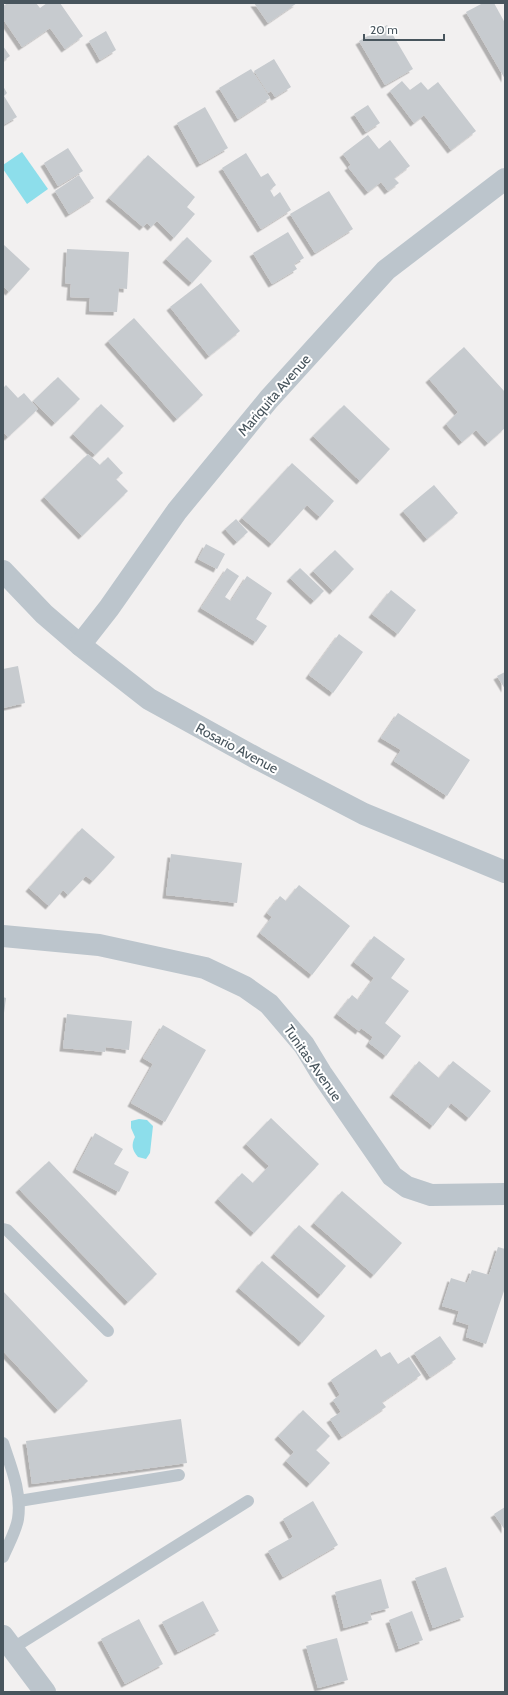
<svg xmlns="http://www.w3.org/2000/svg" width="508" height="1695" viewBox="0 0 508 1695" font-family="Cabin,sans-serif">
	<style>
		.water { fill: #8ddeeb }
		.building { fill: #c7cbcf; filter: url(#shadow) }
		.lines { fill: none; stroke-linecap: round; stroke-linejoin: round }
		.service { stroke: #bcc5cc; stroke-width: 12 }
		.minor { stroke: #bcc5cc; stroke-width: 22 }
		.tertiary { stroke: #bcc5cc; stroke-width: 22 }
		.labels { text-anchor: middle; stroke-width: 4; stroke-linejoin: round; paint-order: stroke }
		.street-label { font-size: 14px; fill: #48555d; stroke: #fff }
	</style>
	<defs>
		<filter id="shadow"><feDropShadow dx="-3.5" dy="3.5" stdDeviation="0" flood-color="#0004"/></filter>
	</defs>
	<rect width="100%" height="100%" fill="#f2f0f0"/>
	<!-- water -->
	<g class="water">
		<polygon points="22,152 48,189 27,204 3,169 3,165"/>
		<path d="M139,1119L147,1120L153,1126L150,1153L146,1159L138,1157C132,1150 131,1145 135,1137L131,1128V1121Z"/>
	</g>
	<!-- building -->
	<g class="building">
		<polygon points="8,3 36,3 40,8 47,3 60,3 83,36 65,49 50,28 22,47 3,19 3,6"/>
		<polygon points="254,3 297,3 268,23"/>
		<polygon points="483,3 494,3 505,23 505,79 466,12"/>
		<polygon points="387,25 413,69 385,85 359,41"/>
		<polygon points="106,31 116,50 100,60 89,41"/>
		<polygon points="3,46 10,56 3,61"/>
		<polygon points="274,59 291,87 275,97 271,91 268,93 254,71"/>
		<polygon points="251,69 270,98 238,119 219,88"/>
		<polygon points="402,81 410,90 421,82 428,90 438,82 476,131 451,150 424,115 414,123 390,91"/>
		<polygon points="3,86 7,93 4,96 17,117 3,125"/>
		<polygon points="368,105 380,123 366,132 354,114"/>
		<polygon points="205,107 228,148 200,164 177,123"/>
		<polygon points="368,135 379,149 390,140 410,166 394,178 399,183 388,191 381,182 368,192 348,167 351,165 343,154"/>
		<polygon points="68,148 83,171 58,186 44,163"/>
		<polygon points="246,153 261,177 268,173 276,185 270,190 274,197 280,192 291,210 261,229 222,168"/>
		<polygon points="148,155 195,197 187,207 195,214 174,238 157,221 151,227 147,223 143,227 109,198"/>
		<polygon points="79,175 94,198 69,214 55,191"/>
		<polygon points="329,191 353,229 315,253 290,214"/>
		<polygon points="288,232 304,258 294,264 297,269 272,284 253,253"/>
		<polygon points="187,237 212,261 192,283 166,259"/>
		<polygon points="3,244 30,269 9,292 3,286"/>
		<polygon points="67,249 129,252 127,289 119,288 117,312 89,311 90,298 70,297 71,284 65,283"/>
		<polygon points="201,283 240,331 209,356 170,307"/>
		<polygon points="134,318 203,395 177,419 108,341"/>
		<polygon points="464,347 505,392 505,428 488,443 476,430 462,442 446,424 458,412 429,379"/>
		<polygon points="58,377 80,399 55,423 33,401"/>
		<polygon points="6,385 18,398 24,393 38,409 8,437 3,432 3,388"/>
		<polygon points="101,404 124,426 95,455 73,434"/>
		<polygon points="344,405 390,449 360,481 313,436"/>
		<polygon points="88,454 100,465 108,457 123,473 116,479 128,491 82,536 44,497"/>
		<polygon points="292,463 334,501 320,517 307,505 272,544 242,518"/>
		<polygon points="434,485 458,513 427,539 403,511"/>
		<polygon points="236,519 248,532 237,542 225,529"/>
		<polygon points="206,544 225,554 217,569 198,559"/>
		<polygon points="335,550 354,569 333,591 313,571"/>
		<polygon points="227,568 239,576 225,597 231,601 247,576 272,593 256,619 267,626 256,642 201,608"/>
		<polygon points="300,568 324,591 314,601 290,578"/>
		<polygon points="391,590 416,610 398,634 372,614"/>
		<polygon points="339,634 363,652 333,693 309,675"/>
		<polygon points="18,666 25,703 3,708 3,669"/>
		<polygon points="505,672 505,689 497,676"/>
		<polygon points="398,713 470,760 447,796 394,761 401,750 381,738"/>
		<polygon points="82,828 115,857 93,881 86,876 68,895 63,890 49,906 29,888"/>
		<polygon points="171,854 242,863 237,903 166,895"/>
		<polygon points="299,885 350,926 312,975 260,933 272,917 267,913 280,896 286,901"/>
		<polygon points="374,936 405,959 391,978 409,991 385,1023 401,1036 386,1056 369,1043 373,1037 361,1028 359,1031 337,1014 352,995 358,1000 374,978 354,962"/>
		<polygon points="3,997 6,998 4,1013 3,1013"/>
		<polygon points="67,1014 132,1021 129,1050 106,1047 105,1052 63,1048"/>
		<polygon points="163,1025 206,1050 165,1122 131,1103 153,1064 143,1058"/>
		<polygon points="419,1061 439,1078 453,1061 491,1091 469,1118 451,1103 433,1126 393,1094"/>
		<polygon points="271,1118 319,1164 254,1233 218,1199 242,1173 253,1183 269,1166 246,1144"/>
		<polygon points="95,1133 123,1149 114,1164 129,1172 119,1192 76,1169"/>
		<polygon points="49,1161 157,1274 128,1302 19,1189"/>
		<polygon points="342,1191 402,1243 374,1275 314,1223"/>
		<polygon points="299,1225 346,1266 321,1295 274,1254"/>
		<polygon points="498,1247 505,1249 505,1288 486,1344 466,1337 469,1325 456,1321 459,1311 442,1306 451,1278 467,1283 472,1270 489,1275"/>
		<polygon points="262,1261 325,1316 302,1343 239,1288"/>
		<polygon points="3,1291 88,1381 58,1410 3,1351"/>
		<polygon points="440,1336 456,1359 430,1377 414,1353"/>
		<polygon points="376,1349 381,1357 390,1352 398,1364 409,1357 421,1375 382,1402 386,1407 342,1437 330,1419 341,1412 333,1400 340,1395 331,1380"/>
		<polygon points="303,1410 330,1436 316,1450 330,1463 310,1484 286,1461 294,1452 278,1436"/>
		<polygon points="181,1419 187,1463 32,1484 26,1441"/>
		<polygon points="313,1501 338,1545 283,1577 268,1551 293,1537 283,1519"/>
		<polygon points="505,1507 505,1530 494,1514"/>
		<polygon points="446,1567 464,1617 433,1628 415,1578"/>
		<polygon points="381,1579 389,1608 370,1613 372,1620 344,1628 335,1592"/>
		<polygon points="203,1601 219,1631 178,1652 162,1622"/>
		<polygon points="412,1611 423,1640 399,1649 389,1620"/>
		<polygon points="139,1619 163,1664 125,1684 101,1639"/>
		<polygon points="337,1638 348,1680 318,1688 306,1646"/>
	</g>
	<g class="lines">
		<!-- service -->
		<g class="service">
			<polyline points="3,1229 7,1230 108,1331"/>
			<path d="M3,1443C11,1467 22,1493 18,1519C16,1531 8,1545 3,1557"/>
			<polyline points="19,1501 179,1475"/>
			<polyline points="13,1648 248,1501"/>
		</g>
		<!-- minor -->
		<g class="minor">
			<polyline points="3,571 44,614 80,645 149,699 256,758 364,814 505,872"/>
			<polyline points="80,645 109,608 177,511 269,399 386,270 505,179"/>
			<polyline points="3,936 99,945 205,968 245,987 269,1004 304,1045 321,1073 392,1176 407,1187 431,1195 505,1194"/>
		</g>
		<!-- tertiary -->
		<polyline class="tertiary" points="3,1636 45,1692"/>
	</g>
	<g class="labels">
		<!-- street labels -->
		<g class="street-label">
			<text transform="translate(274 395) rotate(-49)" y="5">Mariquita Avenue</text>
			<text transform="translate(237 748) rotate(28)" y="5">Rosario Avenue</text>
			<text transform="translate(313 1063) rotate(55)" y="5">Tunitas Avenue</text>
		</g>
	</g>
	<!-- border -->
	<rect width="508" height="1695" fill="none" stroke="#48555d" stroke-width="8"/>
	<!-- scale -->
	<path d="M364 34v6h80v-6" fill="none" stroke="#48555d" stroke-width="2"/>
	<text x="370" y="34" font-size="12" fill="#48555d" stroke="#ffffff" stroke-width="3" paint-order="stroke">20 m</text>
</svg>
